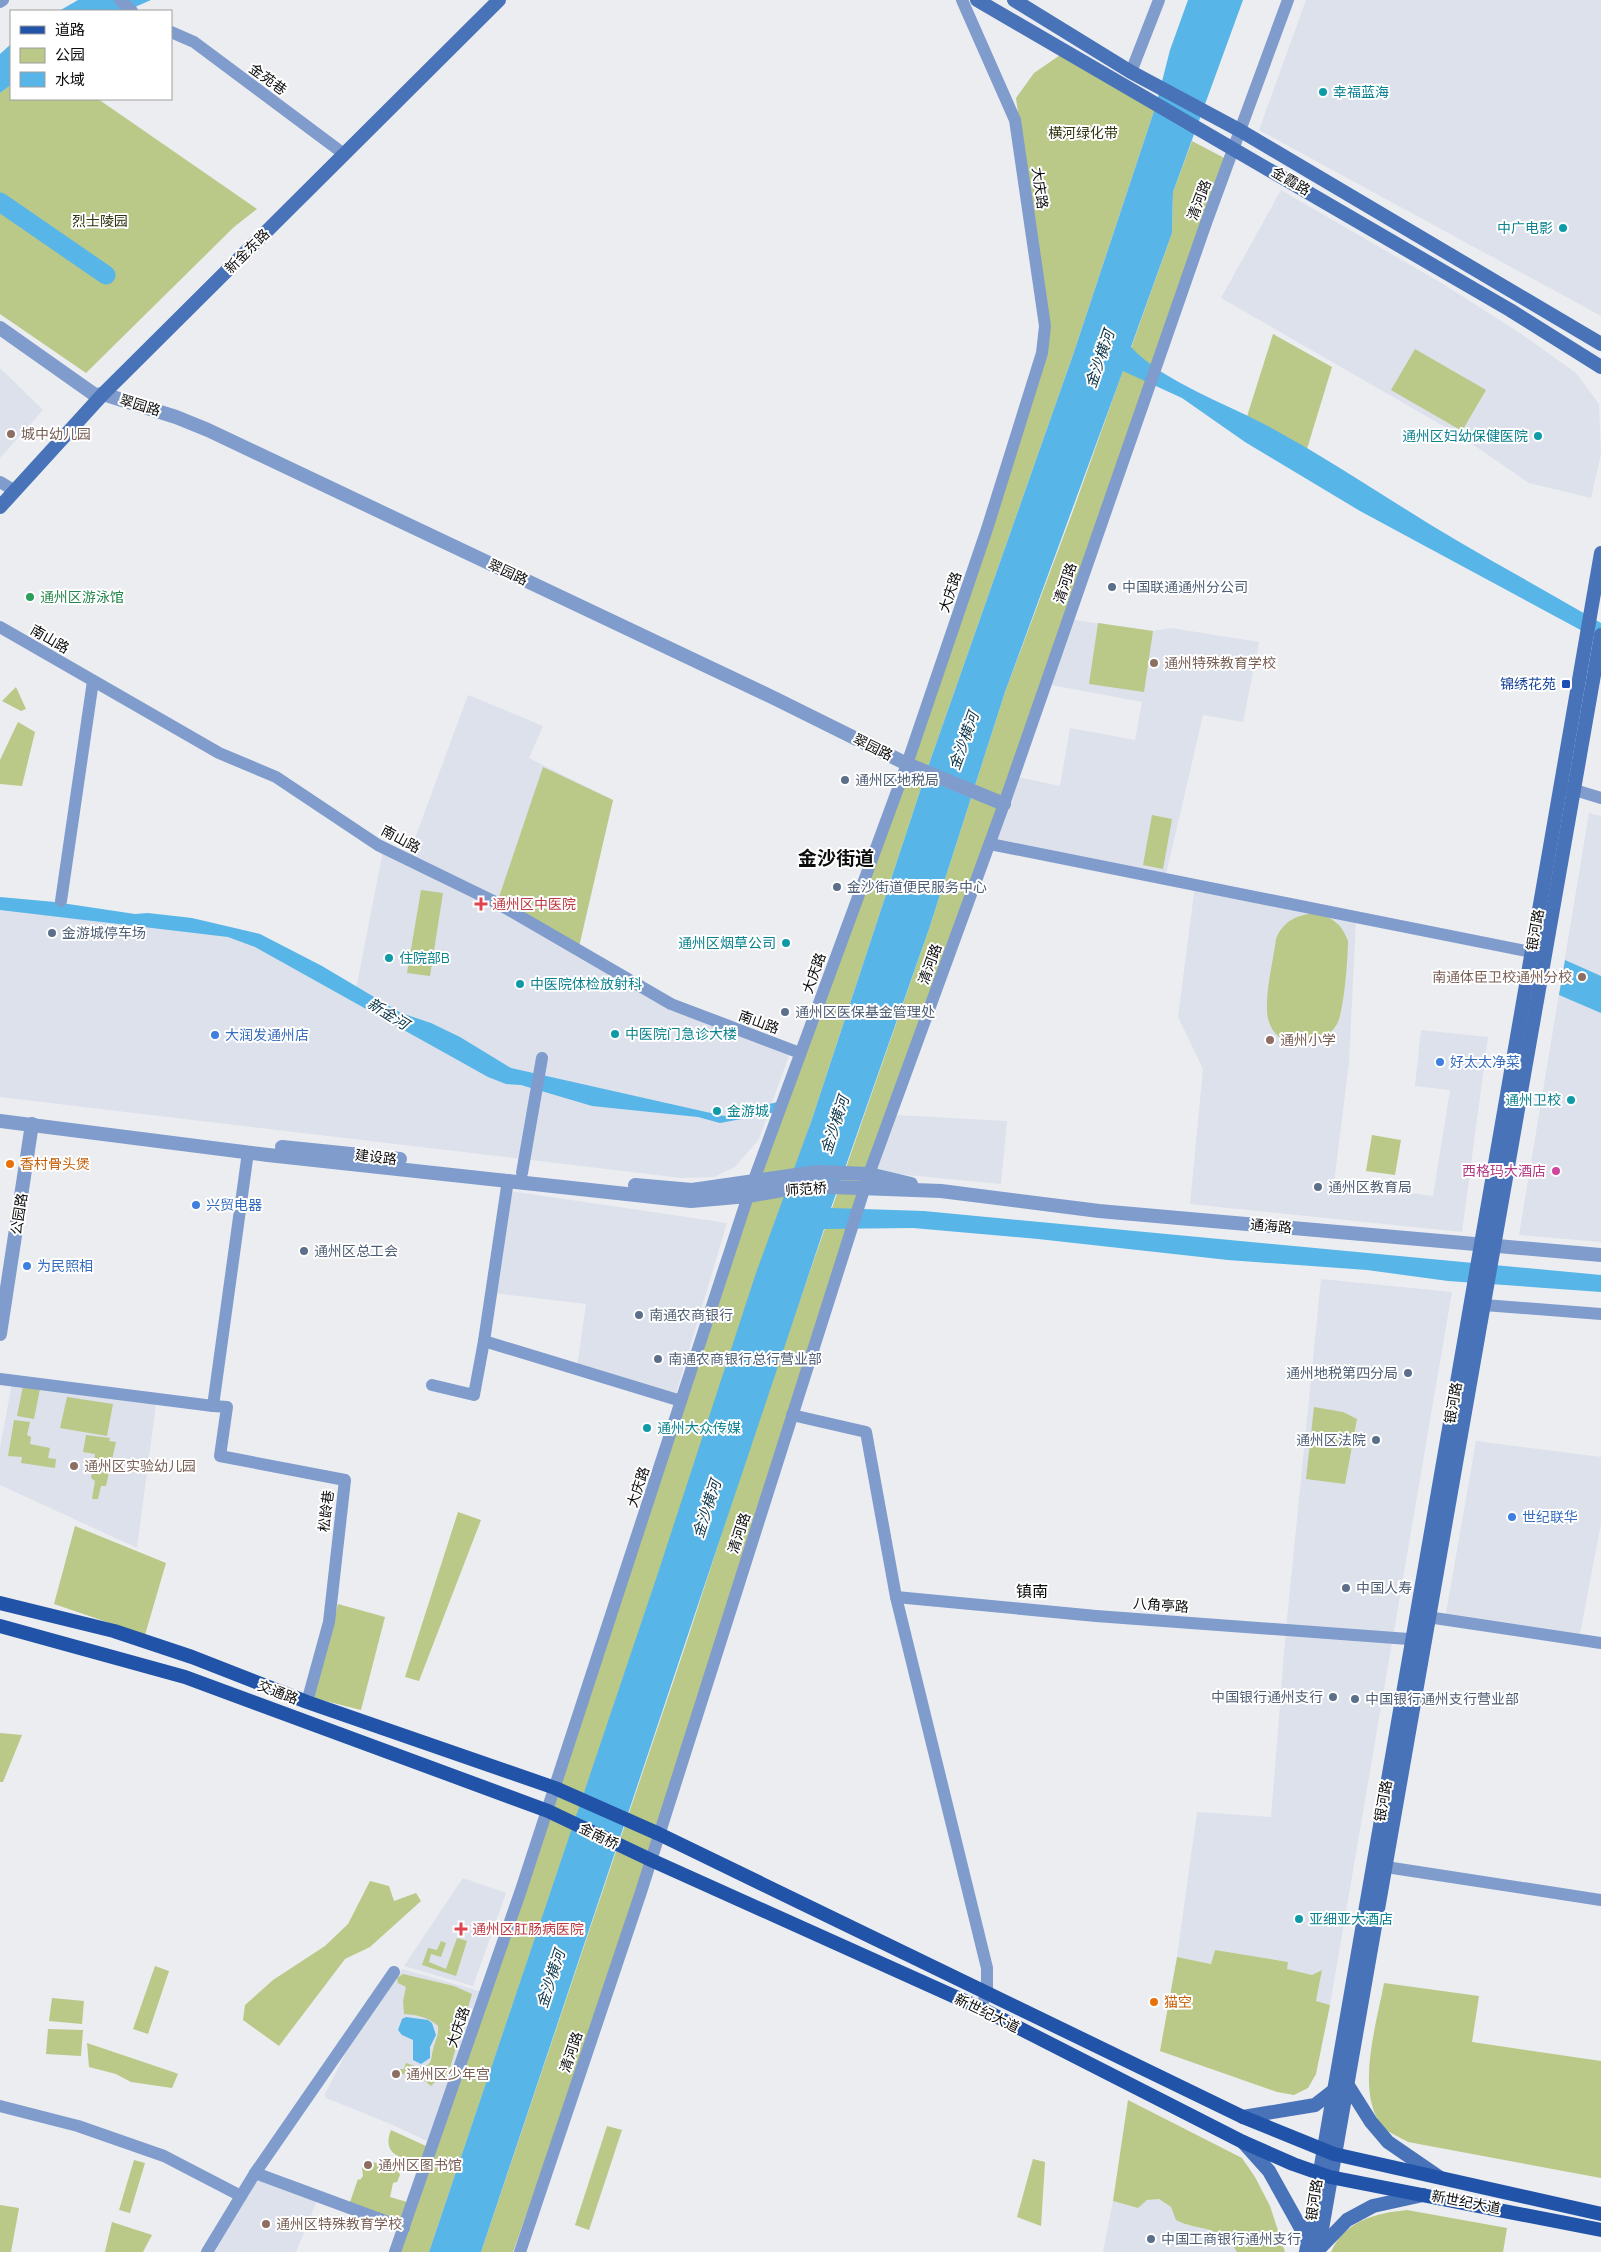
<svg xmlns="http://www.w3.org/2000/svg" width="1601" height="2252" viewBox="0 0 1601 2252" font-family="Manrope,'Noto Sans SC',sans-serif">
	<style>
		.built { fill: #dce1eb }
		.green { fill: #bac888 }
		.water { fill: #58b5e8 }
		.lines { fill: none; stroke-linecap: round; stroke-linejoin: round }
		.river { stroke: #58b5e8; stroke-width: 19 }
		.minor { stroke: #7f9ccc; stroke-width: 12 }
		.tertiary { stroke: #7f9ccc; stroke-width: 14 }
		.secondary { stroke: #4973b9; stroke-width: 14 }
		.primary { stroke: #2154a9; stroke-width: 14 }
		.culture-dot { fill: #0f9aa8; stroke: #fff; stroke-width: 2 }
		.education-dot { fill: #8d6e63; stroke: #fff; stroke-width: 2 }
		.service-dot { fill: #5c6f8a; stroke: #fff; stroke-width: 2 }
		.leisure-dot { fill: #2e9e5b; stroke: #fff; stroke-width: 2 }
		.transit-dot { fill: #1a4fb4; stroke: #fff; stroke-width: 2 }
		.health-dot { fill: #e0444e; stroke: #fff; stroke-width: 2 }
		.shop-dot { fill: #3f7fe0; stroke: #fff; stroke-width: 2 }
		.food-dot { fill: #e8710a; stroke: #fff; stroke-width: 2 }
		.hotel-dot { fill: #d1479c; stroke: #fff; stroke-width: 2 }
		.labels { text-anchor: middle; stroke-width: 4; stroke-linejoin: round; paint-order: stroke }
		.street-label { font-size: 14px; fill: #0c0c0d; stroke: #fff }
		.culture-label { font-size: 14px; fill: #0d838f; stroke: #fff; text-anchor: start }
		.park-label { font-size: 14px; fill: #2e350f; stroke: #fff }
		.education-label { font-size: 14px; fill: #785e54; stroke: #fff; text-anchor: start }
		.service-label { font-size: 14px; fill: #4e5e75; stroke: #fff; text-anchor: start }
		.leisure-label { font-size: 14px; fill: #27864d; stroke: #fff; text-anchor: start }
		.transit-label { font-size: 14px; fill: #164399; stroke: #fff; text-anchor: end }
		.health-label { font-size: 14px; fill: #be3a42; stroke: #fff; text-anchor: start }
		.shop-label { font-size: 14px; fill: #366cbe; stroke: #fff; text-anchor: start }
		.food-label { font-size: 14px; fill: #c56008; stroke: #fff; text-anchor: start }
		.hotel-label { font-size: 14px; fill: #b23c85; stroke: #fff; text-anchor: end }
		.water-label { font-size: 15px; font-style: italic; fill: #0a3448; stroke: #fff }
		.quarter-label { font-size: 16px; fill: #0c0c0d; stroke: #fff }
		.district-label { font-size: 19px; font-weight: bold; fill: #0c0c0d; stroke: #fff }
	</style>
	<rect width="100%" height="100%" fill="#ecedf1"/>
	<!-- built -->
	<g class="built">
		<polygon points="1306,0 1601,0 1601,316 1259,130"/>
		<polygon points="1281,190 1443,284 1520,333 1576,373 1599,404 1601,454 1591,498 1529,483 1459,435 1221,298"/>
		<polygon points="0,368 43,410 0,458"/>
		<polygon points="1068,619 1153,631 1171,628 1259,642 1243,722 1203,715 1165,879 990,844 1014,776 1060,786 1070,728 1135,740 1142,702 1046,684"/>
		<polygon points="468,695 543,726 529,758 613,800 578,951 671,1004 791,1050 759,1139 735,1167 714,1177 682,1178 0,1097 0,905 233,932 355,994 384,846 408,857"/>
		<polygon points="1589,813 1601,816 1601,1242 1519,1235"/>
		<polygon points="1195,885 1356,920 1349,1063 1334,1183 1433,1196 1450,1090 1415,1086 1421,1030 1488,1037 1462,1232 1190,1204 1203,1069 1178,1017"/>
		<polygon points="895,1115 1007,1121 1001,1184 876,1172"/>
		<polygon points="510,1191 727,1223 675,1397 577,1367 586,1304 494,1293"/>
		<polygon points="1321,1279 1452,1292 1330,2005 1316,2002 1322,1970 1312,1975 1286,1969 1288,1962 1215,1950 1211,1964 1177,1957 1197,1812 1271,1817 1286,1629"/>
		<polygon points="12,1383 156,1404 137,1548 0,1485 0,1448"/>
		<polygon points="1476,1441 1601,1457 1601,1524 1579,1639 1445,1619"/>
		<polygon points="463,1878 506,1893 473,1986 404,1966"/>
		<polygon points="402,1969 486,1993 433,2144 393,2125 326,2098 325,2094 350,2045"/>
		<polygon points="255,2173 319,2196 296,2252 207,2252"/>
		<polygon points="1159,2199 1171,2207 1187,2225 1219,2232 1229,2239 1237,2252 1103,2252 1113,2201 1138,2208 1147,2200"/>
	</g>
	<!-- green -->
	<g class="green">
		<polygon points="1066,51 1156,105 1074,352 930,761 811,1122 429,2252 399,2252 748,1196 907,764 1048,325 1016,98 1034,73"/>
		<polygon points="11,85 11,99 98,99 257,209 234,227 86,373 0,314 0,93"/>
		<polygon points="1192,141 1230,161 869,1174 641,1892 513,2252 481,2252 689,1635 759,1418 929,929 1005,692 1073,511 1172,233 1173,192"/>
		<polygon points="1273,334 1332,367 1303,462 1244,426"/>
		<polygon points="1415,349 1486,390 1462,431 1391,390"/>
		<polygon points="1098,623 1153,631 1144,692 1089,684"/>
		<polygon points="16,687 26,709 21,711 2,701"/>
		<polygon points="18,722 35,732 22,786 0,784 0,760"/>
		<polygon points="543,767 613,800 578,951 497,903"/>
		<polygon points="1152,815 1172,819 1163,869 1143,865"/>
		<polygon points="421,890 443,893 430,976 407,973"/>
		<path d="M1315,913C1333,918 1341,923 1348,941C1348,957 1344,1012 1337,1024C1319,1055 1269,1051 1267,1011C1266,988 1273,962 1276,939C1283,921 1297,915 1315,913Z"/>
		<polygon points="1372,1135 1401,1140 1395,1175 1366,1171"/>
		<polygon points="23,1386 40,1389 34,1419 17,1416"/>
		<polygon points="67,1397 113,1404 107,1436 60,1428"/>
		<polygon points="1314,1407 1343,1412 1357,1419 1345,1484 1306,1479"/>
		<polygon points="14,1420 30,1422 27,1435 31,1437 30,1444 50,1448 48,1458 56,1459 55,1468 21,1463 22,1457 8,1456"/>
		<polygon points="86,1435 110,1438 109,1441 116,1442 106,1486 101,1486 98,1499 92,1499 95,1481 91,1478 95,1454 83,1452"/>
		<polygon points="458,1512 481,1520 419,1681 405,1677"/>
		<polygon points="75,1526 166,1563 145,1635 54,1604"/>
		<polygon points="338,1604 385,1617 361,1710 314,1698"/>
		<polygon points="0,1733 22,1735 3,1782 0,1782"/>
		<polygon points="370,1881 389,1886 394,1901 416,1893 421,1901 370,1947 345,1959 279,2046 243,2020 245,2005 273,1980 325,1946 348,1924"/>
		<polygon points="457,1938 467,1941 456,1976 422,1965 428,1948 437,1950 441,1941 446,1943 441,1957 431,1954 429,1962 446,1969"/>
		<polygon points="1215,1950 1288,1962 1287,1969 1312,1975 1322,1970 1316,2001 1330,2005 1316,2074 1308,2088 1294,2095 1277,2092 1160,2051 1177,1957 1211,1964"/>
		<polygon points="155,1966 169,1971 148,2034 133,2029"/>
		<path d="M403,1974L454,1986L472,1994L447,2078L437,2080L431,2086L424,2080L399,2073L400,2069H404L406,2063L418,2067L428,2065C433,2059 431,2056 433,2050C435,2040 439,2036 438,2026C429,2017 416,2015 404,2014L403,2001L406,1987L398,1983L397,1978Z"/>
		<path d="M1384,1983L1479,1996L1472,2042L1601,2061V2178L1408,2142C1400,2137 1388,2133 1382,2126C1355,2091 1377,2023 1384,1983Z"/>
		<polygon points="52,1998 84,2001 82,2024 49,2021"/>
		<polygon points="48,2029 83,2030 81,2056 46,2054"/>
		<polygon points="87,2043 173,2072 178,2074 172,2088 131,2082 116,2074 89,2067"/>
		<path d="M1128,2100L1242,2158L1255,2177L1270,2206L1285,2252H1237C1220,2223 1202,2233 1176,2220L1171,2207L1159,2199L1147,2200L1138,2208L1113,2201Z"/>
		<polygon points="607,2126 622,2130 589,2230 575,2225"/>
		<path d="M391,2130L426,2146L422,2157C402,2162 381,2154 391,2130Z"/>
		<polygon points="1033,2159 1045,2162 1041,2226 1017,2217"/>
		<polygon points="134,2160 145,2163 130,2213 119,2210"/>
		<polygon points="370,2161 398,2170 400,2175 397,2182 393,2183 390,2197 407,2202 399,2223 349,2205 358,2179 360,2180 363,2176 362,2168"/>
		<polygon points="0,2205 19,2208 11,2252 0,2252"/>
		<path d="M1407,2210L1507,2228L1503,2252H1331C1344,2221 1376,2213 1407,2210Z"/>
		<polygon points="112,2222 152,2235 143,2252 105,2252"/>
	</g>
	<!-- water -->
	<g class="water">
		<polygon points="78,0 151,0 126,11 59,11"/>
		<path d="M1188,0H1243L1173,192L1172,233L1131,347C1164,383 1231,405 1275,430C1337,464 1395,504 1456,540C1504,568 1553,595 1601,623V641L1360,511L1245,442L1182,398L1123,371L1005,692L929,929L831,1208L924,1211L1601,1275V1292L1448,1281L1367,1270L1228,1260L1038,1239L913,1228L824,1229L481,2252H429L658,1573L756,1273L811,1122L930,761L1074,352L1156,105L1170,50Z"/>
		<polygon points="11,44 11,85 0,93 0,54"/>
		<polygon points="0,897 55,902 135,914 148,913 192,918 260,934 322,966 401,1013 431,1023 460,1037 511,1068 724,1116 777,1102 773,1113 720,1123 698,1117 592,1106 521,1085 506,1084 488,1077 255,947 228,937 0,910"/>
		<polygon points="1565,960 1601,976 1601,1013 1559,995"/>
		<polygon points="406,2017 428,2020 432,2023 436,2035 430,2047 430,2058 421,2064 413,2060 413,2040 402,2035 398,2030 402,2019"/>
	</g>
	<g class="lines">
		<!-- river -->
		<polyline class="river" points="0,202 106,275"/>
		<!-- minor -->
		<g class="minor">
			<polyline points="120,0 132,11"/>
			<polyline points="0,2 3,0"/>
			<polyline points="171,32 194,42 344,154"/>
			<polyline points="1131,72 1159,0"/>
			<polyline points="0,482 15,491"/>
			<polyline points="0,627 219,753 276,777 378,845 497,903 671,1004 800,1053"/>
			<polyline points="1565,787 1601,798"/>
			<polyline points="990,844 1541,954"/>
			<polyline points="61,901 93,681"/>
			<polyline points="522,1173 542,1058"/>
			<polyline points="508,1180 484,1341 681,1401"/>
			<polyline points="1484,1305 1601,1314"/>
			<polyline points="0,1379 213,1406 248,1152"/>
			<polyline points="432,1385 474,1395 484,1341"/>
			<polyline points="213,1406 227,1407 220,1456 345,1480 329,1622 307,1702"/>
			<polyline points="792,1415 866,1432 896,1597 987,1968 987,1993 980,2008"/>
			<polyline points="896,1597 1096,1616 1422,1640"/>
			<polyline points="1421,1616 1601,1643"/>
			<polyline points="1386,1867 1601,1900"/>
			<polyline points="0,2106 78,2126 164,2156 241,2196 255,2173 404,2228"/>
			<polyline points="255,2173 394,1972"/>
			<polyline points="207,2252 241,2196"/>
			<polyline points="395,2252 521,1890 748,1196 907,764 987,529 1042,353 1045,326 1015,120 962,0"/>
			<polyline points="520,2252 641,1892 869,1174 1004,804 1206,223 1288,0"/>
		</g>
		<!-- tertiary -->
		<g class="tertiary">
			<polyline points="0,328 95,395 103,394 176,417 208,430 776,699 907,764 1004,804"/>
			<polyline points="0,1121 268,1155 691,1201 748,1196 805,1186 941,1191 1099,1211 1601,1255"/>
			<polyline points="282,1147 400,1159"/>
			<polyline points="635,1185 692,1190 817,1172 869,1174 911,1184"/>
			<polyline points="0,1334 32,1124"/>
		</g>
		<!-- secondary -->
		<g class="secondary">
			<polyline points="977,0 1510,310 1601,367"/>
			<polyline points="1014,0 1131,72 1241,131 1601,344"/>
			<polyline points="0,507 103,394 499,0"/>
			<polyline points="1347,2084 1371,2122 1388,2142 1439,2177"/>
			<polyline points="1243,2117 1315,2105 1333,2091"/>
			<polyline points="1243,2142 1269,2171 1308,2241"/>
			<polyline points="1318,2250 1347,2220 1373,2206 1423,2195"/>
			<polyline points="1306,2252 1601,553"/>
			<polyline points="1318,2252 1601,635"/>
		</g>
		<!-- primary -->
		<g class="primary">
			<polyline points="0,1603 114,1631 192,1657 307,1702 555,1788 659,1834 1243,2117 1334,2154 1601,2214"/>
			<polyline points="0,1626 185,1677 548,1811 651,1860 980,2008 1243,2142 1293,2164 1330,2177 1601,2230"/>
		</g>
	</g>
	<!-- markers -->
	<g class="culture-dot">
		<circle cx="1323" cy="92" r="5"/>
		<circle cx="1563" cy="228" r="5"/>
		<circle cx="1538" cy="436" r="5"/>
		<circle cx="786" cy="943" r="5"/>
		<circle cx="389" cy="958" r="5"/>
		<circle cx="520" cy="984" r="5"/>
		<circle cx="615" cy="1034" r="5"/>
		<circle cx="1571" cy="1100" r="5"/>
		<circle cx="717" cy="1111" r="5"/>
		<circle cx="647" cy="1428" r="5"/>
		<circle cx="1299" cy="1919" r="5"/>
	</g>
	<g class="education-dot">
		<circle cx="11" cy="434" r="5"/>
		<circle cx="1154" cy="663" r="5"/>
		<circle cx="1582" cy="977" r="5"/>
		<circle cx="1270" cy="1040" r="5"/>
		<circle cx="74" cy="1466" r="5"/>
		<circle cx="396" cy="2074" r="5"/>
		<circle cx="368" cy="2165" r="5"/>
		<circle cx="266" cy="2224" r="5"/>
	</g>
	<g class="service-dot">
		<circle cx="1112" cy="587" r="5"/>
		<circle cx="845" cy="780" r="5"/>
		<circle cx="837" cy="887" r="5"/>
		<circle cx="52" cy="933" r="5"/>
		<circle cx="785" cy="1012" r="5"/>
		<circle cx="1318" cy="1187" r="5"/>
		<circle cx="304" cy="1251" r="5"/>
		<circle cx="639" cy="1315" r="5"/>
		<circle cx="658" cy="1359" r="5"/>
		<circle cx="1408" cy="1373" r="5"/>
		<circle cx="1376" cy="1440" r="5"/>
		<circle cx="1346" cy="1588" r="5"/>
		<circle cx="1333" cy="1697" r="5"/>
		<circle cx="1355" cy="1699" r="5"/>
		<circle cx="1151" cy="2239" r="5"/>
	</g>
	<circle class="leisure-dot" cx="30" cy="597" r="5"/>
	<rect class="transit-dot" x="1561" y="679" width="10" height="10" rx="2.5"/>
	<g class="health-dot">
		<path d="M478.5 896.5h5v5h5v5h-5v5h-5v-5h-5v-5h5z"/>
		<path d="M458.5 1921.5h5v5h5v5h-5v5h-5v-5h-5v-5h5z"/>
	</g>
	<g class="shop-dot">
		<circle cx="215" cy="1035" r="5"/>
		<circle cx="1440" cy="1062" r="5"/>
		<circle cx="196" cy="1205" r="5"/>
		<circle cx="27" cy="1266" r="5"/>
		<circle cx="1512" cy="1517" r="5"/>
	</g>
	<g class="food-dot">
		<circle cx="10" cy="1164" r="5"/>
		<circle cx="1154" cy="2002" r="5"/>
	</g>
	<circle class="hotel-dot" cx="1556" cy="1171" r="5"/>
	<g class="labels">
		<!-- street labels -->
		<g class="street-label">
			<text transform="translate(268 79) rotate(36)" y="5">金苑巷</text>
			<text transform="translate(1291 181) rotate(30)" y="5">金霞路</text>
			<text transform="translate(1040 188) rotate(82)" y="5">大庆路</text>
			<text transform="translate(1199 200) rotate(-69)" y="5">清河路</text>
			<text transform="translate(247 251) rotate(-45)" y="5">新金东路</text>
			<text transform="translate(140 405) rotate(17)" y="5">翠园路</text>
			<text transform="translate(508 572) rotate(25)" y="5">翠园路</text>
			<text transform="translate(1065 583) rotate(-71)" y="5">清河路</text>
			<text transform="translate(950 592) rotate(-71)" y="5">大庆路</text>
			<text transform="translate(50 639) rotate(30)" y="5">南山路</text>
			<text transform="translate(873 747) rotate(26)" y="5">翠园路</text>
			<text transform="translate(401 839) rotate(28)" y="5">南山路</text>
			<text transform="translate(1535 930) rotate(-80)" y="5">银河路</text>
			<text transform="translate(930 964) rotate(-70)" y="5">清河路</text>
			<text transform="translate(814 973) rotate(-70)" y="5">大庆路</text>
			<text transform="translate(759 1022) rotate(20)" y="5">南山路</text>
			<text transform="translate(376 1157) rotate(7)" y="5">建设路</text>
			<text transform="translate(806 1189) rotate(-4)" y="5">师范桥</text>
			<text transform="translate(19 1214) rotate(-81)" y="5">公园路</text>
			<text transform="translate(1271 1226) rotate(5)" y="5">通海路</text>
			<text transform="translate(1453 1403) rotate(-80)" y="5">银河路</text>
			<text transform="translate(638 1487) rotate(-72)" y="5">大庆路</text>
			<text transform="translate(326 1511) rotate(-83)" y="5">松龄巷</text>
			<text transform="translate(739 1533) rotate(-72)" y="5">清河路</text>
			<text transform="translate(1161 1605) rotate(4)" y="5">八角亭路</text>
			<text transform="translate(278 1692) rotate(21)" y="5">交通路</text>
			<text transform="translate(1383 1801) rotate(-80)" y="5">银河路</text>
			<text transform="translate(599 1836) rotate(26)" y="5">金南桥</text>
			<text transform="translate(987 2013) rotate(26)" y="5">新世纪大道</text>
			<text transform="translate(458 2027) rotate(-71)" y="5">大庆路</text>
			<text transform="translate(571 2052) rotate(-71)" y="5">清河路</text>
			<text transform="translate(1314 2200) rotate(-81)" y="5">银河路</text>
			<text transform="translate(1466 2202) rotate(11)" y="5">新世纪大道</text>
		</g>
		<!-- culture labels -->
		<g class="culture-label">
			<text x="1333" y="97">幸福蓝海</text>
			<text x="1553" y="233" text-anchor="end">中广电影</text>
			<text x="1528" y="441" text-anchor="end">通州区妇幼保健医院</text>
			<text x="776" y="948" text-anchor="end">通州区烟草公司</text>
			<text x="399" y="963">住院部B</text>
			<text x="530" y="989">中医院体检放射科</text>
			<text x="625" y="1039">中医院门急诊大楼</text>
			<text x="1561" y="1105" text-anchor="end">通州卫校</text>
			<text x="727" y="1116">金游城</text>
			<text x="657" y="1433">通州大众传媒</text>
			<text x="1309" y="1924">亚细亚大酒店</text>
		</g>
		<!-- park labels -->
		<g class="park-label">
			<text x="1083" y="138">横河绿化带</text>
			<text x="100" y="226">烈士陵园</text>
		</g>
		<!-- education labels -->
		<g class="education-label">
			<text x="21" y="439">城中幼儿园</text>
			<text x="1164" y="668">通州特殊教育学校</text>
			<text x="1572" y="982" text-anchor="end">南通体臣卫校通州分校</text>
			<text x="1280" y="1045">通州小学</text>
			<text x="84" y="1471">通州区实验幼儿园</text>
			<text x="406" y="2079">通州区少年宫</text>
			<text x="378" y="2170">通州区图书馆</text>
			<text x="276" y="2229">通州区特殊教育学校</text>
		</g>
		<!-- service labels -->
		<g class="service-label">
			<text x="1122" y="592">中国联通通州分公司</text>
			<text x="855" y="785">通州区地税局</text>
			<text x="847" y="892">金沙街道便民服务中心</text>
			<text x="62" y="938">金游城停车场</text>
			<text x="795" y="1017">通州区医保基金管理处</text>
			<text x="1328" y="1192">通州区教育局</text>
			<text x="314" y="1256">通州区总工会</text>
			<text x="649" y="1320">南通农商银行</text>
			<text x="668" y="1364">南通农商银行总行营业部</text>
			<text x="1398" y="1378" text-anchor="end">通州地税第四分局</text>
			<text x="1366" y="1445" text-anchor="end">通州区法院</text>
			<text x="1356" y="1593">中国人寿</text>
			<text x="1323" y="1702" text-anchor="end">中国银行通州支行</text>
			<text x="1365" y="1704">中国银行通州支行营业部</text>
			<text x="1161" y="2244">中国工商银行通州支行</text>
		</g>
		<!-- leisure labels -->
		<g class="leisure-label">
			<text x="40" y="602">通州区游泳馆</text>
		</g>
		<!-- transit labels -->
		<g class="transit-label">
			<text x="1556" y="689">锦绣花苑</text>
		</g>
		<!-- health labels -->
		<g class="health-label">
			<text x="492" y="909">通州区中医院</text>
			<text x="472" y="1934">通州区肛肠病医院</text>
		</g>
		<!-- shop labels -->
		<g class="shop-label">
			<text x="225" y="1040">大润发通州店</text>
			<text x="1450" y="1067">好太太净菜</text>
			<text x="206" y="1210">兴贸电器</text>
			<text x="37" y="1271">为民照相</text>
			<text x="1522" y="1522">世纪联华</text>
		</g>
		<!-- food labels -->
		<g class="food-label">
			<text x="20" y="1169">香村骨头煲</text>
			<text x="1164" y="2007">猫空</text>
		</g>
		<!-- hotel labels -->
		<g class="hotel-label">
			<text x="1546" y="1176">西格玛大酒店</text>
		</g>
		<!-- water labels -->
		<g class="water-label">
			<text transform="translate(1100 359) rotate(-71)" y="5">金沙横河</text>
			<text transform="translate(964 741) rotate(-70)" y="5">金沙横河</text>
			<text transform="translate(388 1014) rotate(32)" y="5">新金河</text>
			<text transform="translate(835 1125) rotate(-72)" y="5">金沙横河</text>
			<text transform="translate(707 1509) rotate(-72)" y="5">金沙横河</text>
			<text transform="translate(551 1979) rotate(-72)" y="5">金沙横河</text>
		</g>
		<!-- quarter labels -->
		<g class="quarter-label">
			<text x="1032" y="1597">镇南</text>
		</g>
		<!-- district labels -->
		<g class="district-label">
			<text x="836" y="865">金沙街道</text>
		</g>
	</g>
	<!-- legend -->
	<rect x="10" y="10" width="162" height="90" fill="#ffffff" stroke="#9e9e9e"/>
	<rect x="20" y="26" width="25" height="8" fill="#2154a9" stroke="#9e9e9e"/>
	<text x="55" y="35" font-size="15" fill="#0c0c0d">道路</text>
	<rect x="20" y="48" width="25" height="15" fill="#bac888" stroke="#9e9e9e"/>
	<text x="55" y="60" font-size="15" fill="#0c0c0d">公园</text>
	<rect x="20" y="72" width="25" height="15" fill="#58b5e8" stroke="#9e9e9e"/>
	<text x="55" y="85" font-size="15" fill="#0c0c0d">水域</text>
</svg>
